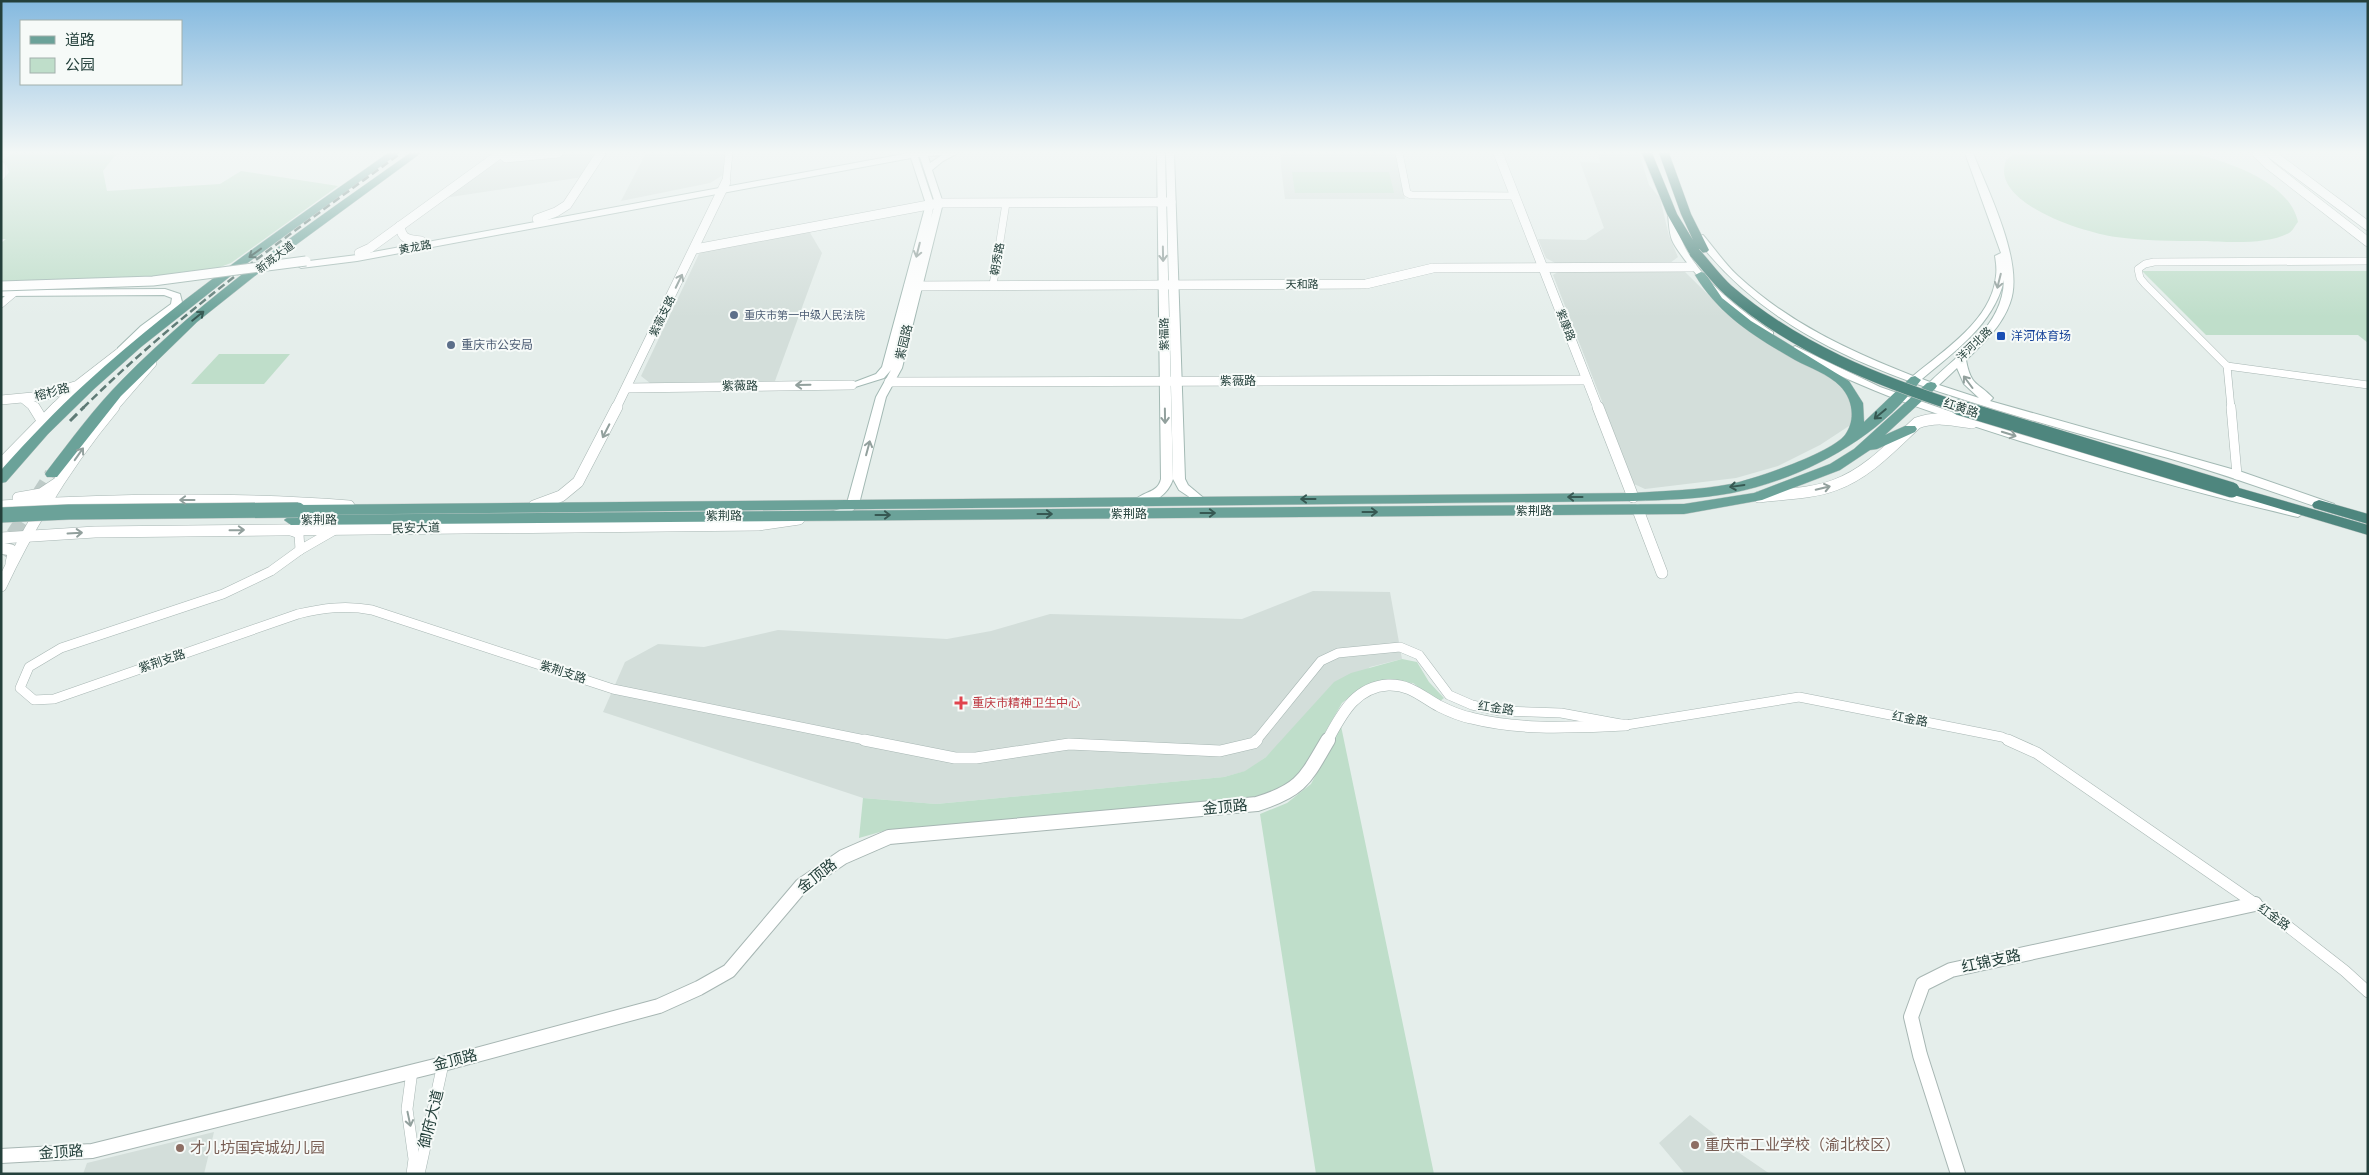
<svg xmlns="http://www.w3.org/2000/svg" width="2369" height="1175" viewBox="0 0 2369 1175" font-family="'Noto Sans','Noto Sans SC',sans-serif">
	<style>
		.built { fill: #d3deda }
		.green { fill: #bfdeca }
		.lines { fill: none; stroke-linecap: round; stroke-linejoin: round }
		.primary-tunnel { stroke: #becbc8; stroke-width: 15; stroke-dasharray: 15 8; stroke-linecap: butt }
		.minor-far2-casing { stroke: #a7b6b3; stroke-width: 8 }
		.minor-far1-casing { stroke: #a7b6b3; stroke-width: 10 }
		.minor-casing { stroke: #a7b6b3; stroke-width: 12 }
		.tertiary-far2-casing { stroke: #a7b6b3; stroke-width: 10 }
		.tertiary-far1-casing { stroke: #a7b6b3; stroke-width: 12 }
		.tertiary-casing { stroke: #a7b6b3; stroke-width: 16 }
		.secondary-casing { stroke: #a3b9b4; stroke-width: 2 }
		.primary-casing { stroke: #c2cac8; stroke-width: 1 }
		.trunk-casing { stroke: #c2cac8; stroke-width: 1 }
		.minor-far2 { stroke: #fff; stroke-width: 7 }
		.minor-far1 { stroke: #fff; stroke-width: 9 }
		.minor { stroke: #fff; stroke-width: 11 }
		.tertiary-far2 { stroke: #fff; stroke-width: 9 }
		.tertiary-far1 { stroke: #fff; stroke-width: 11 }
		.tertiary { stroke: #fff; stroke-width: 14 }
		.secondary { fill: #fff; fill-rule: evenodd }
		.primary { fill: #6ba299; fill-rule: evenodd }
		.trunk { fill: #4e867e; fill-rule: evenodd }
		.rail-far1 { stroke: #5f7b76; stroke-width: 2.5; stroke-dasharray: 8 4; stroke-linecap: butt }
		.rail { stroke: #5f7b76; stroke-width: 3; stroke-dasharray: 10 5; stroke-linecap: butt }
		.secondary-bridge-casing { stroke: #a3b9b4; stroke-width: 11; stroke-linecap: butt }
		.primary-bridge-casing { stroke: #c2cac8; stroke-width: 16; stroke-linecap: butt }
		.trunk-bridge-far1-casing { stroke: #c2cac8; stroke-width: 12; stroke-linecap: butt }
		.trunk-bridge-casing { stroke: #c2cac8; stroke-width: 16; stroke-linecap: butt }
		.secondary-bridge { stroke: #fff; stroke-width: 9 }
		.primary-bridge { stroke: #6ba299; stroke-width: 15 }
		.trunk-bridge-far1 { stroke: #4e867e; stroke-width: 11 }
		.trunk-bridge { stroke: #4e867e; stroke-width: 15 }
		.oneway { stroke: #92a09d }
		.oneway2 { stroke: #365852 }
		.service-dot { fill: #5c6f8a; stroke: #f6faf8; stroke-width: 2 }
		.transit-dot { fill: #1a4fb4; stroke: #f6faf8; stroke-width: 2 }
		.health-dot { fill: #e0444e; stroke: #f6faf8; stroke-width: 2 }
		.education-dot { fill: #8d6e63; stroke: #f6faf8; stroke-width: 2 }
		.labels { text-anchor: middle; stroke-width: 4; stroke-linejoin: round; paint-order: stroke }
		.far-street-label { font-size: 11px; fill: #24403b; stroke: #f6faf8 }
		.far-service-label { font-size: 11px; fill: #4e5e75; stroke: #f6faf8; text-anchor: start }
		.transit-label { font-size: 12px; fill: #164399; stroke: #f6faf8; text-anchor: start }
		.street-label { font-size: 12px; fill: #24403b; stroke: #f6faf8 }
		.service-label { font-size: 12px; fill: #4e5e75; stroke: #f6faf8; text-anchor: start }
		.health-label { font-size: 12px; fill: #be3a42; stroke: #f6faf8; text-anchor: start }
		.near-street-label { font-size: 15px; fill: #24403b; stroke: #f6faf8 }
		.near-education-label { font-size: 15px; fill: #785e54; stroke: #f6faf8; text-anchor: start }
	</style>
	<rect width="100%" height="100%" fill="#e5eeeb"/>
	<!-- built -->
	<g class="built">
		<polygon points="571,153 599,153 583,177 444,198 491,164 507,160"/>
		<polygon points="646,153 726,153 723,175 710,183 621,201"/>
		<polygon points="1281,153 1395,153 1405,199 1285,199 1281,167"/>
		<polygon points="1598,153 1639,153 1649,185 1660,198 1669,236 1678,257 1670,263 1557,264 1546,258 1538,239 1586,240 1604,228 1580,162 1600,163"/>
		<polygon points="809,231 822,253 775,381 650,383 641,376 699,254 706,250"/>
		<polygon points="1677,269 1685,272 1732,318 1829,377 1842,388 1851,400 1855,417 1849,426 1820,445 1778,466 1736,478 1645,489 1634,484 1553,275 1561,270"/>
		<polygon points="1313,591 1390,592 1402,659 1370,667 1266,757 1246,771 1224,777 936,804 863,798 603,712 625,662 658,644 704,647 778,630 947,639 991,631 1050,614 1242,619"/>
		<polygon points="1690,1115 1732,1148 1770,1174 1685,1174 1659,1143"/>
		<polygon points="214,1132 204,1174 83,1174 87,1163"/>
	</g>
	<!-- green -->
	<g class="green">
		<polygon points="13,153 120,153 114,157 103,171 107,191 220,184 241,171 338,186 231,263 204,273 156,278 1,282 1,243 6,239 1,239 1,183 9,172 4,159"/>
		<path d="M2014,154H2195C2230,162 2290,183 2298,222C2295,225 2293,231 2289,233C2268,245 2226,242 2203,241C2173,241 2144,241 2116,237C2087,233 2005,208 2004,171C2004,168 2005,163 2006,160Z"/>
		<polygon points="1292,172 1389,172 1394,193 1295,193"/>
		<polygon points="2142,271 2368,271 2368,343 2358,335 2206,335"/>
		<polygon points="219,354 290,354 264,384 191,384"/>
		<polygon points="1402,659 1417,662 1429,682 1444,698 1439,702 1413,683 1385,681 1361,688 1342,703 1301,774 1279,791 1253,799 887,830 859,838 863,798 936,804 1224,777 1245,771 1266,757 1334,682 1351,673"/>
		<polygon points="1341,726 1434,1174 1316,1174 1260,814 1287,803 1311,784"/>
	</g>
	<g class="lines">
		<!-- primary-tunnel -->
		<polyline class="primary-tunnel" points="1,554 52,474"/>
		<!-- minor-far2 casing -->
		<g class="minor-far2-casing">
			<g id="minor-far2">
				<polyline points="1399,153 1407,193 1411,195 1515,196"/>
				<polyline points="726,182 729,153"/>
				<polyline points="993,285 1006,203"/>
				<polyline points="1,304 14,293"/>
				<polyline points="2227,366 2368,385"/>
				<polyline points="2231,408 2227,366 2145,284 2140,278 2138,269 2145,264 2154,262 2368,261"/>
			</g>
		</g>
		<!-- minor-far1 casing -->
		<g class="minor-far1-casing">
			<g id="minor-far1">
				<polyline points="2231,407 2237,475"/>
				<polyline points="289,530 299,534 300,550 333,531"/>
				<path d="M300,550L271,571L223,594L61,648L29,667L20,688L34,700L54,699L298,614C323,608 346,605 372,610L613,689L870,741"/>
				<polyline points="1256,741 1321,661 1338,653 1400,647 1419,655 1449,695 1472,705 1500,711 1561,713 1626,725 1799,697 2002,737 2011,741"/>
			</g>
		</g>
		<!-- minor casing -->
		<g class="minor-casing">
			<g id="minor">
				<polyline points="864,740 955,758 976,758 1069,744 1220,751 1254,743 1257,740"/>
				<polyline points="2008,740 2037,753 2286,925 2345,971 2368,992"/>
				<polyline points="412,1071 407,1109 414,1159 412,1174"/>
				<polyline points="419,1174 443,1064"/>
			</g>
		</g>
		<!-- tertiary-far2 casing -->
		<g class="tertiary-far2-casing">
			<g id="tertiary-far2">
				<polyline points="501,153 506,158 558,153"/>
				<polyline points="1498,153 1598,408"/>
				<polyline points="2257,153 2269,165 2368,242"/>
				<polyline points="2270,153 2368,226"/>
				<polyline points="1,166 1,175"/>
				<polyline points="537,219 556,212 567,205 601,153"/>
				<path d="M400,226C402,240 408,239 421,241"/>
				<polyline points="695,249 939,203 1171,202"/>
				<polyline points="359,253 370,248 501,153"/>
				<polyline points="909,286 1366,284 1433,268 1692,267"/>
				<polyline points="889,382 1587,380"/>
				<polyline points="628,388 852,385"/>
				<polyline points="24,399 35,408"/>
				<polyline points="1,400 43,396 75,386"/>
				<polyline points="55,408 79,384 132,343"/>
				<polyline points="113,408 152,363"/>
				<polyline points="616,408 726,182"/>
			</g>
		</g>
		<!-- tertiary-far1 casing -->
		<g class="tertiary-far1-casing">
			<g id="tertiary-far1">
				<polyline points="34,407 42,420"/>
				<polyline points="1598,407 1633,497"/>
				<polyline points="1,464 57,407"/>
				<path d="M1759,497C1784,494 1811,494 1835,485C1868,473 1892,446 1917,423C1936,416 1953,420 1972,423"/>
				<polyline points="18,498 41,494 56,484"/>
				<path d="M1,506C117,499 233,497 349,506"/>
				<polyline points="534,506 561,496 578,482 617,407"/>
				<polyline points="1638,510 1662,573"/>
				<polyline points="1,538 95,532 758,525 799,519"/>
				<polyline points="1,548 11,550 13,554 11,563"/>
				<path d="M1,586C31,522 69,461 114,407"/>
				<path d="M1327,741C1341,716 1354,687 1388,685C1410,684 1422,697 1439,706C1449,711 1461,716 1471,718C1522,731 1574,727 1626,725"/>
			</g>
		</g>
		<!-- tertiary casing -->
		<g class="tertiary-casing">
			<g id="tertiary">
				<path d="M1,1156L92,1151L443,1064L659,1006L699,988L729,971L802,885L843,857L889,837L1257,804C1302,790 1305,779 1328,740"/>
				<polyline points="1958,1174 1920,1055 1911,1017 1923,984 1951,970 2255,904"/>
			</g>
		</g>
		<!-- secondary casing -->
		<g class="secondary-casing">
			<g id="secondary">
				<path d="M909,153H958L943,161L932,170L943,203L902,368L886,397L859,504C852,513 839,522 827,519L825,516L827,513L843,508L847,503L876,397L891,370L884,378L852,388L847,385L876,374L882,367L926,204L911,158L357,261L301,268L296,265L301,262L357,255ZM942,155L930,163L928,156ZM918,157H920L935,203L931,218L934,204Z"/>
				<path d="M1157,153H1165L1173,479C1169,493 1152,507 1137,503L1135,500C1144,491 1158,493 1161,479Z"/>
				<polygon points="1166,153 1174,153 1185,479 1188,485 1206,500 1200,504 1179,490 1173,479"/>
				<path d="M1965,153H1973C1988,191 2025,264 2010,303C2002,326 1983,344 1966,360C1971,387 1978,382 1993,398L1990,401L2242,472L2334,504L2336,507L2334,510H2326C2273,492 2221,473 2168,458C2111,443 2054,427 1997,410C1883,375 1770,337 1695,237L1703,235C1714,248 1725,264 1738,276C1789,323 1849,351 1913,376C1944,350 1992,320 1996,276C1997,269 1996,262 1995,256L2001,253ZM2004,280C2003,327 1959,353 1930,382L1922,379C1955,351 1994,324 2004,280ZM1957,368L1964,384L1979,398L1939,385Z"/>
				<path d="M1672,211L1676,214C1678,223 1678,233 1682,241C1697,277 1741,311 1773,332V336C1751,341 1681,261 1672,240C1669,232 1669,223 1668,214Z"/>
				<polygon points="165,289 180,294 182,302 177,308 149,330 126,352 118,352 118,348 141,326 171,304 172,298 164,295 1,296 1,290"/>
				<path d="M1795,346L1880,387L1966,417L2162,475L2298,509L2304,513L2298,517C2204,495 2112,469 2020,441C1941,416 1864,391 1791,351L1790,349Z"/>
			</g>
		</g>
		<!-- primary casing -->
		<g class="primary-casing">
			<g id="primary">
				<path d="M388,153H399L242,267L141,347L94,389L48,434L6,482L1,483V470C28,440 56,410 86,383C180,297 285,226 388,153Z"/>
				<path d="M410,153H421L270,264L197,322L121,396L57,477H47L45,474L47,471C71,440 94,408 122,380C208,292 310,224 410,153Z"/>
				<path d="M1701,272L1705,273L1722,298L1751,321L1849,381L1863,403L1864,422L1911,377L1915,376L1921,380C1878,439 1802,479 1732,493C1699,499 1666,500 1633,501L298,515L291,510L298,505L1633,493C1666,491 1699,490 1731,484C1755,479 1831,453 1845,435C1856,420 1853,399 1840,386C1828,374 1810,368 1795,360C1755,337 1719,315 1695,275Z"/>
				<polygon points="1931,382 1935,383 1937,386 1935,389 1885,435 1905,426 1915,426 1917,429 1915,432 1877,449 1870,450 1840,470 1762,500 1684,514 291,525 284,520 291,515 1684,504 1754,493 1830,464 1854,449 1927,383"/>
			</g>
		</g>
		<!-- trunk casing -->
		<g class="trunk-casing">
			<g id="trunk">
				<polygon points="1642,153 1652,153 1677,214 1693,240 1681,214 1659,153 1669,153 1691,214 1709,250 1707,252 1700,253 1695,256 1689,253 1667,214"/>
				<polygon points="2232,486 2368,525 2368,535 2227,493 2225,490"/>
				<polygon points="2319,500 2368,514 2368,524 2314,508 2312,505 2314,502"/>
			</g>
		</g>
		<!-- minor-far2 -->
		<use href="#minor-far2" class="minor-far2"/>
		<!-- minor-far1 -->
		<use href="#minor-far1" class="minor-far1"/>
		<!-- minor -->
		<use href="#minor" class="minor"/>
		<!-- tertiary-far2 -->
		<use href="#tertiary-far2" class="tertiary-far2"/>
		<!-- tertiary-far1 -->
		<use href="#tertiary-far1" class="tertiary-far1"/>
		<!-- tertiary -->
		<use href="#tertiary" class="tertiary"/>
		<!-- secondary -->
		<use href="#secondary" class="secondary"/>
		<!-- primary -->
		<use href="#primary" class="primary"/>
		<!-- trunk -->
		<use href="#trunk" class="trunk"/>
		<!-- rail-far1 -->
		<path class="rail-far1" d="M83,408C180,312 291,233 401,153"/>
		<!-- rail -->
		<polyline class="rail" points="70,421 84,407"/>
		<!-- secondary-bridge casing -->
		<g class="secondary-bridge-casing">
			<polyline id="secondary-bridge" points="1,286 153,281 306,261"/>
		</g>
		<!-- primary-bridge casing -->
		<g class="primary-bridge-casing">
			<polyline id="primary-bridge" points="1,515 69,512 298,510"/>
		</g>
		<!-- trunk-bridge-far1 casing -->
		<g class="trunk-bridge-far1-casing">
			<path id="trunk-bridge-far1" d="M1695,253C1706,265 1716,279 1728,290C1795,348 1878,381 1962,408"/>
		</g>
		<!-- trunk-bridge casing -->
		<g class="trunk-bridge-casing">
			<polyline id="trunk-bridge" points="1958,407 2232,490"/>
		</g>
		<!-- secondary-bridge -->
		<use href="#secondary-bridge" class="secondary-bridge"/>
		<!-- primary-bridge -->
		<use href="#primary-bridge" class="primary-bridge"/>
		<!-- trunk-bridge-far1 -->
		<use href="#trunk-bridge-far1" class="trunk-bridge-far1"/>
		<!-- trunk-bridge -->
		<use href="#trunk-bridge" class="trunk-bridge"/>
	</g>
	<!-- one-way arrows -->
	<defs><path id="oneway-shaft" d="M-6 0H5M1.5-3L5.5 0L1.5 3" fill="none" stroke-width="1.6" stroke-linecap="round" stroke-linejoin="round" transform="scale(1.25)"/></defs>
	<g class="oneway">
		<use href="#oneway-shaft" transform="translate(918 250) rotate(104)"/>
		<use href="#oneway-shaft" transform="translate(1163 254) rotate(89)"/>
		<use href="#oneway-shaft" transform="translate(679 281) rotate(-64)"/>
		<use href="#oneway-shaft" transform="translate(1999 281) rotate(104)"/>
		<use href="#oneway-shaft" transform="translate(1968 382) rotate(-127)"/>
		<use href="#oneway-shaft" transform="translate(803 385) rotate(179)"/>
		<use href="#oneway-shaft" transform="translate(1165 416) rotate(89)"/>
		<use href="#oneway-shaft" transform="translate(606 431) rotate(117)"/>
		<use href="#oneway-shaft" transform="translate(2009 434) rotate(17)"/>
		<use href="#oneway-shaft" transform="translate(868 448) rotate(-75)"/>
		<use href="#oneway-shaft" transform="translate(79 454) rotate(-55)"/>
		<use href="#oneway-shaft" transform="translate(1823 488) rotate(-13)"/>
		<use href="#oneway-shaft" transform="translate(187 500) rotate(180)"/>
		<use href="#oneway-shaft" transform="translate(237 530) rotate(-1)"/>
		<use href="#oneway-shaft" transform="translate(75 533) rotate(-3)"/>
		<use href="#oneway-shaft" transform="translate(409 1119) rotate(78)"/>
	</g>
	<g class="oneway2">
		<use href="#oneway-shaft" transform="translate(255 253) rotate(144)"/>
		<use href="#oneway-shaft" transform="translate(198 316) rotate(-39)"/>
		<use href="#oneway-shaft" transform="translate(1880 414) rotate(140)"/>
		<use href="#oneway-shaft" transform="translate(1737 486) rotate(172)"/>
		<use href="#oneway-shaft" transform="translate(1575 497) rotate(180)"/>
		<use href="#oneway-shaft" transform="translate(1308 499) rotate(180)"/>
		<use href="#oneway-shaft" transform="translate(1370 512)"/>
		<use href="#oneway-shaft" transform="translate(1208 513)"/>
		<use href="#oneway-shaft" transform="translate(1045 514)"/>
		<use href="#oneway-shaft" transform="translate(883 515)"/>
	</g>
	<!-- sky -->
	<linearGradient id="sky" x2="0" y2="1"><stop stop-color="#84b9df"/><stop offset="0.48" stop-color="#f3f7f6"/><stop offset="1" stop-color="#f3f7f6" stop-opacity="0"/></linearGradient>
	<rect width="2369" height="317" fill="url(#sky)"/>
	<!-- markers -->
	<g class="service-dot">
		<circle cx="734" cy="315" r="5"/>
		<circle cx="451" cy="345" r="5"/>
	</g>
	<rect class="transit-dot" x="1996" y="331" width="10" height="10" rx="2.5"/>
	<path class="health-dot" d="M958.5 695.5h5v5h5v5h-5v5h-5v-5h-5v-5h5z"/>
	<g class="education-dot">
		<circle cx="1695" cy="1145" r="5"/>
		<circle cx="180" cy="1148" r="5"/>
	</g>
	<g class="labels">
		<!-- far-street labels -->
		<g class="far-street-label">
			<text transform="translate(415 247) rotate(-11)" y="4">黄龙路</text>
			<text transform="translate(275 257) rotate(-37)" y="4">新溉大道</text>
			<text transform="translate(997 259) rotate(-80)" y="4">朝秀路</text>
			<text x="1302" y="288">天和路</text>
			<text transform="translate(662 316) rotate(-64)" y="4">紫薇支路</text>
			<text transform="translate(1566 325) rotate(69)" y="4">紫康路</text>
			<text transform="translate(1164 334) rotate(-91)" y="4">紫福路</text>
			<text transform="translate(1974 344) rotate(-44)" y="4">洋河北路</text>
		</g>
		<!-- far-service labels -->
		<g class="far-service-label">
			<text x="744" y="319">重庆市第一中级人民法院</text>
		</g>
		<!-- transit labels -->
		<g class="transit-label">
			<text x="2011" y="340">洋河体育场</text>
		</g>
		<!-- street labels -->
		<g class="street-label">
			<text transform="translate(904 342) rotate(-76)" y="4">紫园路</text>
			<text x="1238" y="385">紫薇路</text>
			<text transform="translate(740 386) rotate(-1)" y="4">紫薇路</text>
			<text transform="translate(52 392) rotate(-15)" y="4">榕杉路</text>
			<text transform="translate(1961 408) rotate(18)" y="4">红黄路</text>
			<text x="1534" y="515">紫荆路</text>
			<text x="1129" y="518">紫荆路</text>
			<text transform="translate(724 516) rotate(-1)" y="4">紫荆路</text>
			<text transform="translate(319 520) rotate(-1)" y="4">紫荆路</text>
			<text transform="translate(416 528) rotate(-1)" y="4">民安大道</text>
			<text transform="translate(162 661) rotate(-19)" y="4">紫荆支路</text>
			<text transform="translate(563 672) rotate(18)" y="4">紫荆支路</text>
			<text transform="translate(1496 708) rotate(8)" y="4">红金路</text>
			<text transform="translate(1910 719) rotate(11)" y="4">红金路</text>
			<text transform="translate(2274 917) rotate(35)" y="4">红金路</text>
		</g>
		<!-- service labels -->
		<g class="service-label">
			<text x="461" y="349">重庆市公安局</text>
		</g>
		<!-- health labels -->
		<g class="health-label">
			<text x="972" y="707">重庆市精神卫生中心</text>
		</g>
		<!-- near-street labels -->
		<g class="near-street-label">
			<text transform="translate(1225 807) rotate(-5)" y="5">金顶路</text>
			<text transform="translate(817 876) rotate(-38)" y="5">金顶路</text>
			<text transform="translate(1991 961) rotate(-12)" y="5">红锦支路</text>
			<text transform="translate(455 1060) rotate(-14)" y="5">金顶路</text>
			<text transform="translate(431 1119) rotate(-76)" y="5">御府大道</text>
			<text transform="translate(61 1152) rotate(-4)" y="5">金顶路</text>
		</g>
		<!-- near-education labels -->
		<g class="near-education-label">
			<text x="1705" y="1150">重庆市工业学校（渝北校区）</text>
			<text x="190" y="1153">才儿坊国宾城幼儿园</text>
		</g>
	</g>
	<!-- border -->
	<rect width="2369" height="1175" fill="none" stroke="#24403b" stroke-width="5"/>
	<!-- legend -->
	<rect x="20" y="20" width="162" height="65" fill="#f6faf8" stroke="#a2b0ac"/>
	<rect x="30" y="36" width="25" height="8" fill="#6ba299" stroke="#a2b0ac"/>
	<text x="65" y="45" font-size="15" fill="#24403b">道路</text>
	<rect x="30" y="58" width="25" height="15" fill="#bfdeca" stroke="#a2b0ac"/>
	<text x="65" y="70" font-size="15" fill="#24403b">公园</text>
</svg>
